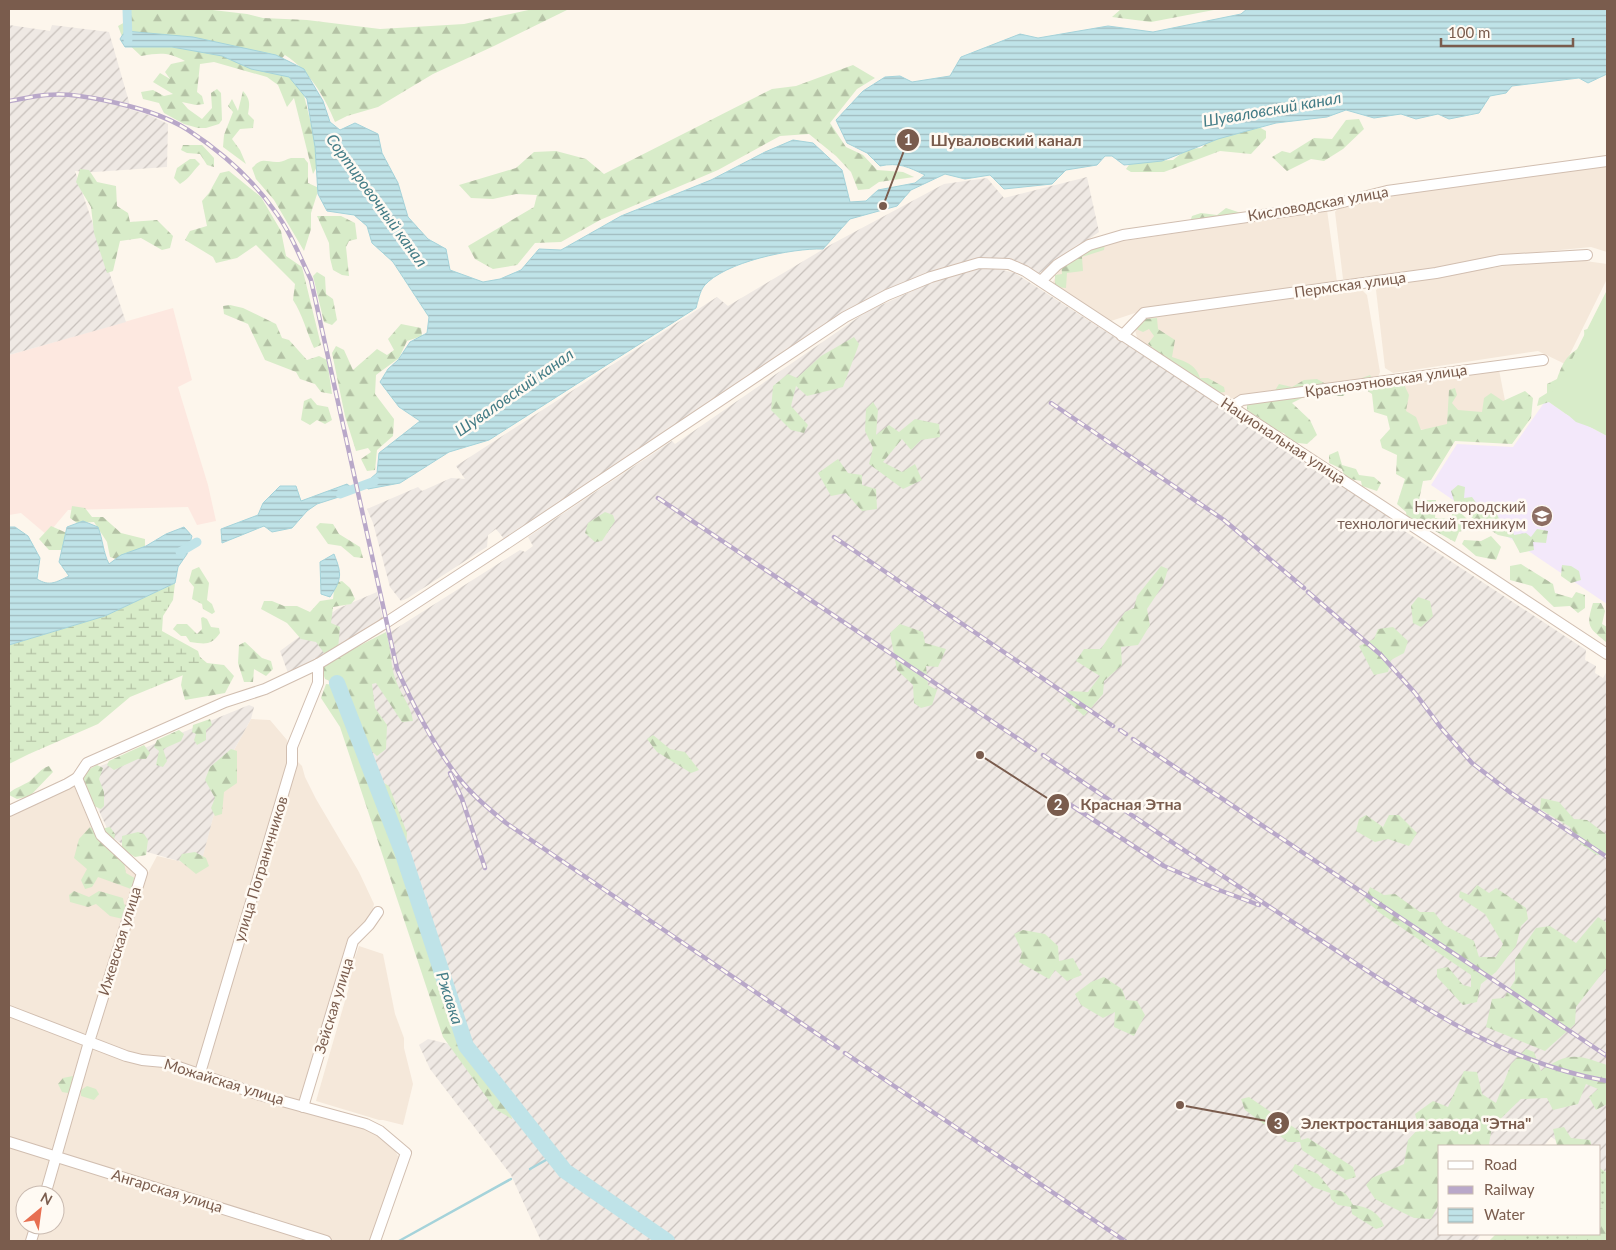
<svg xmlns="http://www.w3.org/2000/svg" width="1616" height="1250" viewBox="0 0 1616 1250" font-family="Lato,sans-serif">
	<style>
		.residential { fill: #f5e8da }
		.commercial { fill: #fde8e0 }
		.industrial { fill: url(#industrial-furrows) }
		.education { fill: #f3e8fa }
		.grass { fill: url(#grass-dots) }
		.forest { fill: url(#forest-firs) }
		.wetland { fill: url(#wetland-marsh) }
		.garden { fill: #d8ecc9 }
		.water { fill: url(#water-rules); stroke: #a5d3da }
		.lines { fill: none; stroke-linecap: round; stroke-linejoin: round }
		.stream { stroke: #a5d3da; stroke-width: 2.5 }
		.canal { stroke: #bfe3e8; stroke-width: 9 }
		.river { stroke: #bfe3e8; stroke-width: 16 }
		.minor-casing { stroke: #d1beb0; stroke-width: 12 }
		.minor { stroke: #fff; stroke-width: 10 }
		.rail-casing { stroke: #b9a8c9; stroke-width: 4.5 }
		.rail { stroke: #fffaf3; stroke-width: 2.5; stroke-dasharray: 8; stroke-linecap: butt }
		.labels { text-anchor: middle; stroke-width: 5; stroke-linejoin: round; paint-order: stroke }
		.street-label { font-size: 15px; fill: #7a5c4d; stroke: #fffaf3 }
		.education-label { font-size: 15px; fill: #785e54; stroke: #fffaf3; text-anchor: end }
		.water-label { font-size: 16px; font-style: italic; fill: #437c86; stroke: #fffaf3 }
		.leader { fill: none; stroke: #7a5c4d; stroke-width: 2 }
		.callout-dot { fill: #7a5c4d; stroke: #fffaf3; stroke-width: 2 }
		.mark-label { font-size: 15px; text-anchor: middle; font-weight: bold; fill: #fff }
		.callout-label { font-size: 16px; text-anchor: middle; font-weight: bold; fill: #7a5c4d; stroke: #fffaf3; stroke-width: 5; stroke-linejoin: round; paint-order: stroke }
	</style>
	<defs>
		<pattern id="industrial-furrows" width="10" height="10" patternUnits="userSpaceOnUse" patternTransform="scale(1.25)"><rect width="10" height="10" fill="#efe9e4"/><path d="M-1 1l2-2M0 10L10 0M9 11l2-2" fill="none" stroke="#c7c0bb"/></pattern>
		<pattern id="grass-dots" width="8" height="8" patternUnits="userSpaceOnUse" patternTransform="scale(1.25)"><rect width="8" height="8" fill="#d8ecc9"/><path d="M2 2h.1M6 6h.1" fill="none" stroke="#b4c2a5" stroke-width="1.8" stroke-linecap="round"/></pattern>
		<pattern id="forest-firs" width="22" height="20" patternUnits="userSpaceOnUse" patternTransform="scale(1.25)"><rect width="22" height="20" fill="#d8ecc9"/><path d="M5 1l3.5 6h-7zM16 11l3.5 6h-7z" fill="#b4c2a5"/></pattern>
		<pattern id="wetland-marsh" width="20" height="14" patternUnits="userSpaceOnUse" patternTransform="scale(1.25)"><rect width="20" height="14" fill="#d8ecc9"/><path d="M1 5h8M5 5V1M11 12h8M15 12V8" fill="none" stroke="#b4c2a5"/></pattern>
		<pattern id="water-rules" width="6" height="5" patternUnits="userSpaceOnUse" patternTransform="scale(1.25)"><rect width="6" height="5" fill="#bfe3e8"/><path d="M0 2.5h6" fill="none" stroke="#a0bbbe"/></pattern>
	</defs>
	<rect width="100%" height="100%" fill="#fdf6ec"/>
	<!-- residential -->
	<g class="residential">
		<polygon points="1607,165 1607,252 1591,247 1508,255 1433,269 1349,281 1343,279 1335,212 1339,207 1388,195"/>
		<polygon points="1327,210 1337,282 1141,311 1108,322 1052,284 1060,268 1111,243"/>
		<polygon points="1571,259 1607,264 1607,279 1565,364 1538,351 1393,373 1385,368 1376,290 1381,285 1517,264"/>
		<polygon points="1360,288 1367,295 1380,372 1377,379 1227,399 1138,341 1135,330 1145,317"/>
		<polygon points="1499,370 1508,416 1458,429 1397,430 1393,386"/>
		<polygon points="251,719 270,720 287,740 290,756 196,1068 138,1057 98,1040 96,1035 143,882 157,856 200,866 228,761"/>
		<polygon points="298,762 302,766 305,777 316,799 359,872 374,904 371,918 354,936 302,1097 296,1102 209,1072 206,1066 295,764"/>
		<polygon points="76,786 92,821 134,869 136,876 87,1033 83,1034 9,1008 9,814"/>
		<polygon points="359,946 383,954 395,1014 404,1038 404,1048 413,1084 403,1125 383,1120 379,1120 316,1101 349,987 347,986 347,980"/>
		<polygon points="9,1016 83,1045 55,1151 9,1138"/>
		<polygon points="94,1048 159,1064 369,1129 392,1145 399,1158 373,1241 334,1241 65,1156 62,1152 91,1052"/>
		<polygon points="9,1145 47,1157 51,1162 41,1195 25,1195 25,1225 33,1225 29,1241 9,1241"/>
		<polygon points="60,1162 317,1241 35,1241 40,1225 55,1225 55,1195 48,1195"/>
	</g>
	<!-- commercial -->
	<polygon class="commercial" points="173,308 192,380 178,387 208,485 216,521 197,525 188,507 68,510 47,535 21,513 9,515 9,355"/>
	<!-- industrial -->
	<g class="industrial">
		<polygon points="9,25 50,31 52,25 109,32 129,102 129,109 149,115 168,124 167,167 94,172 75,171 126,322 9,355"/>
		<polygon points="1087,177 1099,232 1038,274 1014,262 993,260 870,300 505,540 496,529 488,535 487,547 482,550 408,598 401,601 390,587 373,523 367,509 418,487 422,491 451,478 465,479 456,466 717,297 728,306 832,244 944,184 987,178 1004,198"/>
		<polygon points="989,267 1015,273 1397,519 1394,524 1586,650 1585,660 1596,666 1595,673 1603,678 1607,671 1607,1173 1600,1168 1600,1146 1566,1146 1551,1137 1544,1146 1440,1146 1440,1234 1481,1234 1477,1241 541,1241 511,1175 430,1069 419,1045 428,1039 449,1044 325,671 389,633 520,550 525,552 533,546 528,537 672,441 675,444 866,312 932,282 972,270"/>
		<polygon points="377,592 383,620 316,663 288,673 280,651 337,609"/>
		<polygon points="249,705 254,707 251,719 228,761 200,867 126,846 111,837 85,780 86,772"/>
	</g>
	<!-- education -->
	<polygon class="education" points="1546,400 1566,414 1607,436 1607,604 1431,485 1457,444 1513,447"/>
	<!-- grass -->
	<polygon class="grass" points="1600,1168 1607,1173 1607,1241 1501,1241 1505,1234 1600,1234"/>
	<!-- forest -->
	<g class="forest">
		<path d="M130,9H204L247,14L263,18L307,20L380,29L464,24L533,9H569L494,46L433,74L378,107L347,116L335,122C324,95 309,71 285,55L279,61L301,83L320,161L313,174L294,98L287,107L278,85L267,77L214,62L200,64L197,92L202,96L204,104L196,105L182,102L188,109L202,119L212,108L211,93L217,89L221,93L222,120L219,124L206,128H198L184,124L164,113L159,103L143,99L141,92L153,90L164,96L173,94L153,82L160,73L170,79L165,72L171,64L185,61C167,52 161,53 141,56L123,39L118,26L127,21V13Z"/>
		<polygon points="1121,9 1219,9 1151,22 1112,17"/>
		<polygon points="853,65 875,78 857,89 830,123 846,147 863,155 877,170 903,172 914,177 879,182 869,189 858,190 851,172 836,156 809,134 780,136 718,170 600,220 561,242 535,243 517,265 493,269 475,259 468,246 534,207 537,195 516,194 493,199 471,198 459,185 516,168 534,152 556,151 586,159 604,174 772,89 796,86"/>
		<path d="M243,91C250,99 250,103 248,114L254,120L253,128L240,129L232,139L240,150L246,164L223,147L224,135L233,112L228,106L232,99L238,111Z"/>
		<polygon points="1359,119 1364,129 1343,149 1324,161 1311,159 1287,171 1272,157 1282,151 1290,153 1314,138 1332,139 1346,120"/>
		<polygon points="1259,127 1266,131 1266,138 1251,154 1220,151 1164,172 1131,172 1126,169 1131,162 1173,160 1187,149 1201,148 1213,138"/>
		<polygon points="183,145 202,145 214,158 214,167 207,165 200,154 187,153 181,150"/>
		<path d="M291,158H304L308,163V183L319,188L311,213V229L304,251L274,200L256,179L252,168C263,156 266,163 279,162C282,162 287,159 291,158Z"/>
		<path d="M190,159H195L200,164C191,173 191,177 180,184L174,178L177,168Z"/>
		<polygon points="80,169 89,170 97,182 116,186 117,206 128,213 130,222 157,220 173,236 170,248 162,250 141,238 120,241 113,271 107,273 94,233 91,207 76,182"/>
		<path d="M229,171L261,197L281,231L286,256L302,267L321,345L314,348C307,333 302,313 293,300L295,284L256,245L237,258L216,263L213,257L185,240L190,231L207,226L202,201L209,193L220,173Z"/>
		<polygon points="1226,208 1241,213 1240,221 1232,225 1216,218 1207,228 1197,230 1190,222 1192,216 1201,213 1217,215"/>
		<polygon points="317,216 341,216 355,223 357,239 349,241 346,247 349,276 342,275 333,270 330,258 329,243"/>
		<polygon points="1106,237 1104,250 1082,257 1083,271 1067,273 1066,288 1055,287 1055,275 1062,274 1061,260"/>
		<polygon points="317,272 325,277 326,294 333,299 337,320 332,325 324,322 313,276"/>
		<polygon points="230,305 243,308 276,324 282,338 289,340 307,360 319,356 327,360 332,394 321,392 315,384 300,379 296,372 265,360 248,324 224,314 223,306"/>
		<path d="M1157,318L1158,329L1175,340L1172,357C1184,361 1196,364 1200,378H1208L1224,387L1225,392L1217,393L1171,363L1148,344L1154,336L1149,329L1143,332L1136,329L1143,319Z"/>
		<polygon points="401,324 421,328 422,336 407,341 399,358 376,375 375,394 394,419 393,436 377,450 375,470 367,471 361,459 371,452 368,448 356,451 345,416 332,353 336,346 344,350 353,370 377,349 387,355 394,350 388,339"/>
		<path d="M1595,327L1607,433L1576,422L1552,401L1537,406L1539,398L1547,393V384L1557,379C1564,360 1567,354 1585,345L1584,330Z"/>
		<polygon points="854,337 859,344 843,387 807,396 796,386 791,406 808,425 804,433 791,430 771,410 773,386 788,374 797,378 821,356"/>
		<polygon points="1370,375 1379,388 1392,377 1400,376 1409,395 1406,411 1416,417 1421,430 1447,424 1449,390 1455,388 1457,395 1452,403 1458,410 1482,412 1484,398 1491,393 1503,401 1525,391 1533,398 1531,418 1512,444 1455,441 1431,480 1423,481 1419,500 1436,500 1435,518 1451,519 1452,514 1461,513 1467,519 1467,529 1459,532 1455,542 1428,527 1420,527 1407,519 1406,512 1397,504 1405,479 1396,474 1397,455 1382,448 1380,440 1390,429 1387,416 1374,412 1372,394 1365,389 1362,378"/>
		<path d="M1317,379L1326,384H1342L1348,392L1343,396L1308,395L1292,403L1310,420L1317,435L1307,444L1290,442L1284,433C1273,431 1264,428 1260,418L1247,411V405L1265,393L1274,392L1279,384L1292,387L1304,380Z"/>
		<polygon points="311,398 317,405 328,407 332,420 325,424 317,420 310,425 301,420 304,401"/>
		<polygon points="873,402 878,410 876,435 889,425 899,432 915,419 939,424 940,437 921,440 911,450 902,439 883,462 902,472 915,464 922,480 903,489 869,464 873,448 865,431 866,409"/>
		<polygon points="1338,451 1342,465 1356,469 1359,475 1374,477 1381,483 1377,491 1362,486 1361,481 1345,478 1342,469 1329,463 1329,455"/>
		<polygon points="838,459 848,473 862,475 862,485 876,489 877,509 862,511 846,493 831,496 818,473"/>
		<polygon points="1458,485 1465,487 1464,498 1472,497 1482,511 1496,512 1500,521 1511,526 1514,535 1526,533 1531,537 1537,529 1548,531 1546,543 1533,542 1534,550 1520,553 1512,538 1498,535 1456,507 1451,491"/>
		<polygon points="72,506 85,508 92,517 103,517 121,533 145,539 145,549 119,560 110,557 107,542 94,522 77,523 70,518"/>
		<polygon points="605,512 613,515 615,521 602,541 595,542 585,533 588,523"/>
		<polygon points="320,523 333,524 339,534 360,547 363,558 354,557 341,546 328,544 316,527"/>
		<polygon points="51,526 69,534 63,550 49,550 39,539"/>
		<polygon points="1491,536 1501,547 1496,560 1476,556 1462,544 1464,540 1481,541"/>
		<polygon points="1521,564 1553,584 1555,593 1572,598 1576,592 1585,595 1585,608 1578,613 1570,606 1554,607 1532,586 1510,580 1510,566"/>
		<polygon points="1562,565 1571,566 1579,571 1581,580 1571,583 1561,576"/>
		<polygon points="1161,566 1168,569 1163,585 1147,609 1150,625 1138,645 1121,647 1122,665 1104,681 1103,694 1084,716 1064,698 1069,691 1088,692 1100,676 1076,661 1084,649 1101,649 1125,612 1134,608 1137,596"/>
		<polygon points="199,567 209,583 207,600 212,604 215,612 212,614 203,609 202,604 192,599 194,587 189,581 192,570"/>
		<polygon points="342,581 350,588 355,599 351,604 333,607 331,623 340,627 338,649 324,653 316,642 301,639 287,623 261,609 264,601 272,601 284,606 297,606 310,612 320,601 333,599 335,583"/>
		<polygon points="1418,597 1430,601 1433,616 1421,627 1413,623 1411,606"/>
		<path d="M1593,603H1601L1605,611L1602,624L1607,627L1606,642C1588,627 1586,626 1593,603Z"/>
		<path d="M203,617L207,619L211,627L219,628L220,633C211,646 205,644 190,642L186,636H181L173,629L177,624H187L197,634L202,629L201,618Z"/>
		<polygon points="900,624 923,632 925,643 946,649 938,667 926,666 928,685 937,690 932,705 921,708 914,703 913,685 897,670 890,633"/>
		<polygon points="1393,627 1408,641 1404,653 1391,660 1388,672 1374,675 1359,646 1374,639 1378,629"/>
		<path d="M386,632C391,647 390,663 395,678C400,694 411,705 413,721L402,722L376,683L372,684L375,708L387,725L386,749L377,756L367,747L346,688L325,679L322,670L326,663Z"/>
		<polygon points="245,642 262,658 271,661 273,669 266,676 254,669 253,682 244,682 238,663 239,645"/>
		<polygon points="200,657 207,663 224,665 234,676 225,693 185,700 181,685 185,662"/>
		<polygon points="326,684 335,685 345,692 375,778 389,786 407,833 405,860 443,977 460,1044 508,1102 512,1119 495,1109 443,1037 340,727 321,698"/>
		<polygon points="210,719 212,725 206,730 206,740 197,745 194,740 196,734 192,732 193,725"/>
		<polygon points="179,730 184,734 181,741 163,749 167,761 163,767 156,765 159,751 154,747 157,740"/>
		<polygon points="653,735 670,749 685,752 699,770 691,773 657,752 647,739"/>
		<polygon points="144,745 150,753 146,759 138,759 114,770 107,765 109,761"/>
		<polygon points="231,749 237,751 237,783 224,792 222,814 215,816 211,808 215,798 205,780 210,767"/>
		<polygon points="97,765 103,768 99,779 104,792 104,806 101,809 94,806 82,780 84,772"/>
		<path d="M49,766L53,772L30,796L17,799L9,795V793C15,788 24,785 30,781C37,775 40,769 49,766Z"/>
		<polygon points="1541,798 1559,802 1574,819 1587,820 1607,835 1607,854 1597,855 1581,844 1570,827 1540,809"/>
		<polygon points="1366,815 1383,827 1389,815 1399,815 1417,833 1409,846 1388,839 1375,842 1356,831 1359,819"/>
		<polygon points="90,827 98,832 105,828 110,827 115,834 113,847 123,857 126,873 138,880 131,889 98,877 92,887 85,889 81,880 87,869 74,858 79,839"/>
		<polygon points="138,832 144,834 148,840 146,855 135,857 122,849 122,836"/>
		<polygon points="195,852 206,858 209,866 196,874 179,860 182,854"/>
		<polygon points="1477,885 1489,893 1496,888 1526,908 1528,919 1521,926 1516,946 1496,972 1481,984 1477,1002 1463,1005 1437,977 1437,969 1448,967 1463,985 1471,987 1471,975 1380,913 1365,900 1370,887 1384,895 1395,894 1420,912 1434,912 1444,925 1474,941 1479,957 1496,957 1503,944 1485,914 1459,897 1460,891 1469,895"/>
		<polygon points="74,891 89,897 99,891 123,898 124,904 129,908 123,919 110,916 96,904 88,907 70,902 69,895"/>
		<polygon points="1598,917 1607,923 1607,967 1576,1007 1575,1024 1545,1051 1486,1027 1492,999 1504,998 1515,980 1515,959 1536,928 1550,926 1576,943"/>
		<polygon points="1023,930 1045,934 1058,946 1059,961 1073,958 1082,975 1067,981 1055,970 1049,979 1019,962 1022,952 1014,934"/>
		<polygon points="1104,977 1122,989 1126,1000 1137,1001 1145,1015 1134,1036 1114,1027 1115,1012 1103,1018 1081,1005 1075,994 1091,982"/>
		<path d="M1526,1049L1534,1052L1541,1071C1568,1051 1578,1055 1607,1065V1104L1596,1110L1589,1097L1598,1089L1586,1084L1578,1104L1553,1110L1547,1098L1521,1099L1492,1127L1489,1144L1491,1146H1440V1202L1431,1219L1414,1218L1375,1199L1366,1185L1372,1178L1404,1164L1408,1140L1419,1128L1415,1114L1433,1101L1448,1107L1464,1071L1477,1072L1482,1094L1496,1103L1511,1064Z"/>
		<polygon points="73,1076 80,1079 79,1086 68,1093 62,1092 58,1084 63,1078"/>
		<polygon points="87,1086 96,1089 99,1094 94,1100 81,1096 81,1090"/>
		<polygon points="1249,1097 1299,1131 1301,1140 1308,1138 1353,1167 1356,1177 1346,1180 1302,1150 1300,1142 1288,1142 1245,1110 1241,1099"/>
		<polygon points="1564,1127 1571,1138 1590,1140 1592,1146 1557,1146 1553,1129"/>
		<path d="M1295,1164L1318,1174L1331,1190C1344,1189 1347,1194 1353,1205C1367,1206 1380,1213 1384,1226L1376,1229L1352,1214L1351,1207L1338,1205L1331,1199L1330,1193L1313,1187L1292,1170Z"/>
		<polygon points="1600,1208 1607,1210 1607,1241 1577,1241 1576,1234 1600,1234"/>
		<polygon points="1496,1234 1525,1234 1524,1241 1489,1241"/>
	</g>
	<!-- wetland -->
	<polygon class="wetland" points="175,583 173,600 163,616 162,631 198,651 203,667 130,697 98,724 29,754 9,764 9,645 105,616"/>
	<!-- garden -->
	<polygon class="garden" points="1607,290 1607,436 1566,414 1546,400 1562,379"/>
	<!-- water -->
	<g class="water">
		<path d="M1247,9H1607V74L1588,83L1579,78L1512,86L1506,93L1490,96L1479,113L1449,119L1438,114L1416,119L1401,114L1374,118L1346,110L1327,117L1276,123L1218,139L1162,161L1124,165L1112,156H1105L1097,165L1066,170L1052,184L1004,189L990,175L965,179L945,174L911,190L897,206L850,219L823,249C792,248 724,262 704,286C700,291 698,301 696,308L489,440L449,452L400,483L368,489L364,484L377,473L379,453L420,421L399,407L380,382L388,369L398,360L410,342L427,333L429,317L393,262L372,243L367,226L354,215L327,211L318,194L315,147L307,99L289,77L251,69L222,56L172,47H125L120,39L125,31L193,37L276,55L304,69L323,101L330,122L340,130L355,123L378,134L382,153L398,183L408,217L428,239L446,249L450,270L483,282L500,279L521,270L539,249L561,250L621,216L711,180L765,152L793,140L813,143L842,170L850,202L866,201L878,190L915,183L925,175C908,167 899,162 880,166L867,153L847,143L836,120L863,91L885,77L900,76L912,82L950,76L961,57L1020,34L1038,38L1108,26L1153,32L1241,14Z"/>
		<polygon points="347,484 352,488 348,494 317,504 307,511 292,528 272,532 264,526 222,543 221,529 258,515 263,503 280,486 296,486 301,501"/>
		<path d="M83,521L98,527C103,540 103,552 109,564L121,555L146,546L166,534L184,527L192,536L187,554L178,567L175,583L105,616L9,645V527H15L28,536L40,558L37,579C50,587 56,582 69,576L59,562L67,527Z"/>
		<path d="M334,554C342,574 342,579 330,597L321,594L320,562Z"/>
	</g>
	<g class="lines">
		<!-- stream -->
		<g class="stream">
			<polyline points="530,1169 553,1156"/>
			<polyline points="399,1241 511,1179"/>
		</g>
		<!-- canal -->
		<g class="canal">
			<polyline points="127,9 128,40"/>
			<polyline points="340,494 375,481"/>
			<polyline points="180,552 197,542"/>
		</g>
		<!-- river -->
		<polyline class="river" points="337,683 402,851 466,1046 565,1171 667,1241"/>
		<!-- minor casing -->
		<g class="minor-casing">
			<g id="minor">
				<polyline points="1041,281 1057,265 1089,245 1123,235 1331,205 1387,191 1607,161"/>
				<polyline points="1122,336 1144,313 1436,273 1501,260 1587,255"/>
				<polyline points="1231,407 1242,400 1543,360"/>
				<polyline points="9,811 67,784 77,778 87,763 225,702 265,689 318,664 387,622 497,550 845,317 887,295 931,277 979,263 1009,264 1025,271 1607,654"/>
				<polyline points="9,1011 126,1056 142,1060 164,1062 260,1095 366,1124 380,1131 406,1153 375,1241"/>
				<polyline points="200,1073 292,764 292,747 318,683 318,664"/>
				<polyline points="303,1107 353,941 369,925 378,912"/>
				<polyline points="9,1142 326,1241"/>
				<polyline points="45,1195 89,1042 142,873 101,835 77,778"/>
				<polyline points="31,1241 36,1225"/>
			</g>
		</g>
		<!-- minor -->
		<use href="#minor" class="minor"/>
		<!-- rail casing -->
		<g class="rail-casing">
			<g id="rail">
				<path d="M9,101C21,99 34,96 46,95C65,93 85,96 103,100C132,106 163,114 188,130C220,151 252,179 274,210C290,231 300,257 311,280L397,669C414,707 433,745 458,777C472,795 489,809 506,823L838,1048"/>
				<polyline points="1051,403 1224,520 1304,588"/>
				<polyline points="658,498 1035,750"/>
				<polyline points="834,537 1113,726"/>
				<polyline points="1308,592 1381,655 1415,693 1442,729 1472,763 1511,793 1607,857"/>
				<polyline points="1120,730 1126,734"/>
				<polyline points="1133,739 1607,1056"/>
				<path d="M1043,755C1131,815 1219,874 1308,932C1404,994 1492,1060 1607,1081"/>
				<polyline points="450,773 462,799 485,868"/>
				<polyline points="1060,798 1164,866 1219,890 1259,905"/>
				<polyline points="845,1053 1125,1241"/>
			</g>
		</g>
		<!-- rail -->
		<use href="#rail" class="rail"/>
	</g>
	<!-- icons -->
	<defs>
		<g id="university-disc" transform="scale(1.125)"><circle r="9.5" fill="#8d6e63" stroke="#fffaf3"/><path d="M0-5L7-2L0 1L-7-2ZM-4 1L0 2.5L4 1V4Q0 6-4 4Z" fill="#fff"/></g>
	</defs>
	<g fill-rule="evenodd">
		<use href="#university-disc" x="1542" y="516"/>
	</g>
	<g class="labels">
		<!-- street labels -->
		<g class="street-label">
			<text transform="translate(1318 204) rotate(-10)" y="5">Кисловодская улица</text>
			<text transform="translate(1350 285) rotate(-8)" y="5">Пермская улица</text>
			<text transform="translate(1386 381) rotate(-8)" y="5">Красноэтновская улица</text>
			<text transform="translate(1283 441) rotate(33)" y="5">Национальная улица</text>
			<text transform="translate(261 869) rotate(-73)" y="5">улица Пограничников</text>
			<text transform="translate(120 941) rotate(-73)" y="5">Ижевская улица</text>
			<text transform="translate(334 1006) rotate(-73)" y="5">Зейская улица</text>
			<text transform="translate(224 1082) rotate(17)" y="5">Можайская улица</text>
			<text transform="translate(167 1191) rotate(17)" y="5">Ангарская улица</text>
		</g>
		<!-- education labels -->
		<g class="education-label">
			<text x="1526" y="512">Нижегородский<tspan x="1526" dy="17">технологический техникум</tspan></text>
		</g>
		<!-- water labels -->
		<g class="water-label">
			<text transform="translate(1272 109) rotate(-10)" y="6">Шуваловский канал</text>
			<text transform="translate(377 200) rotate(54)" y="6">Сортировочный канал</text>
			<text transform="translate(514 392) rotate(-35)" y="6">Шуваловский канал</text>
			<text transform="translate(450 998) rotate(72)" y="6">Ржавка</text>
		</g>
	</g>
	<!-- callouts -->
	<path class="leader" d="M883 206L908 140M980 755L1058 805M1180 1105L1278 1123"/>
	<g class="callout-dot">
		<circle cx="883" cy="206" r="5"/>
		<circle cx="980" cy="755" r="5"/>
		<circle cx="1180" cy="1105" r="5"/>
		<circle cx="908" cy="140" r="12"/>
		<circle cx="1058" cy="805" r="12"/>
		<circle cx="1278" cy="1123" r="12"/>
	</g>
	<g class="mark-label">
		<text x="908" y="145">1</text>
		<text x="1058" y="810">2</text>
		<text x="1278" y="1129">3</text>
	</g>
	<g class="callout-label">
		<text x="1006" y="146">Шуваловский канал</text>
		<text x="1131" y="810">Красная Этна</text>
		<text x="1416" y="1129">Электростанция завода "Этна"</text>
	</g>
	<!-- border -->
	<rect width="1616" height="1250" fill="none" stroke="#7a5c4d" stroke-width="20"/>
	<!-- legend -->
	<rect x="1438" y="1145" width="162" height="90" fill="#fffaf3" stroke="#cabbb1"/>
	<rect x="1448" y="1161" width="25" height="8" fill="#ffffff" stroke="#cabbb1"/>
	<text x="1484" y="1170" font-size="15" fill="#7a5c4d">Road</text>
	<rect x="1448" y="1186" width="25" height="8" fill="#b9a8c9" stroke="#cabbb1"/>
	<text x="1484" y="1195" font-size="15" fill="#7a5c4d">Railway</text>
	<rect x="1448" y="1208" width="25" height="15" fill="url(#water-rules)" stroke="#cabbb1"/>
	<text x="1484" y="1220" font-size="15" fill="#7a5c4d">Water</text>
	<!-- north arrow -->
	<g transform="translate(40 1210) rotate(29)"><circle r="24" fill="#fffaf3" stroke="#cabbb1"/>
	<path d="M0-4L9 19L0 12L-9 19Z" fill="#e76f51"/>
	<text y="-8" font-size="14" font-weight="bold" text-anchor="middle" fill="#7a5c4d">N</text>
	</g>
	<!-- scale -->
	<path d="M1441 38v8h132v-8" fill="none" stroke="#7a5c4d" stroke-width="2.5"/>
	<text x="1448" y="38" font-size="15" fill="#7a5c4d" stroke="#fffaf3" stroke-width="4" paint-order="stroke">100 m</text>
</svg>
